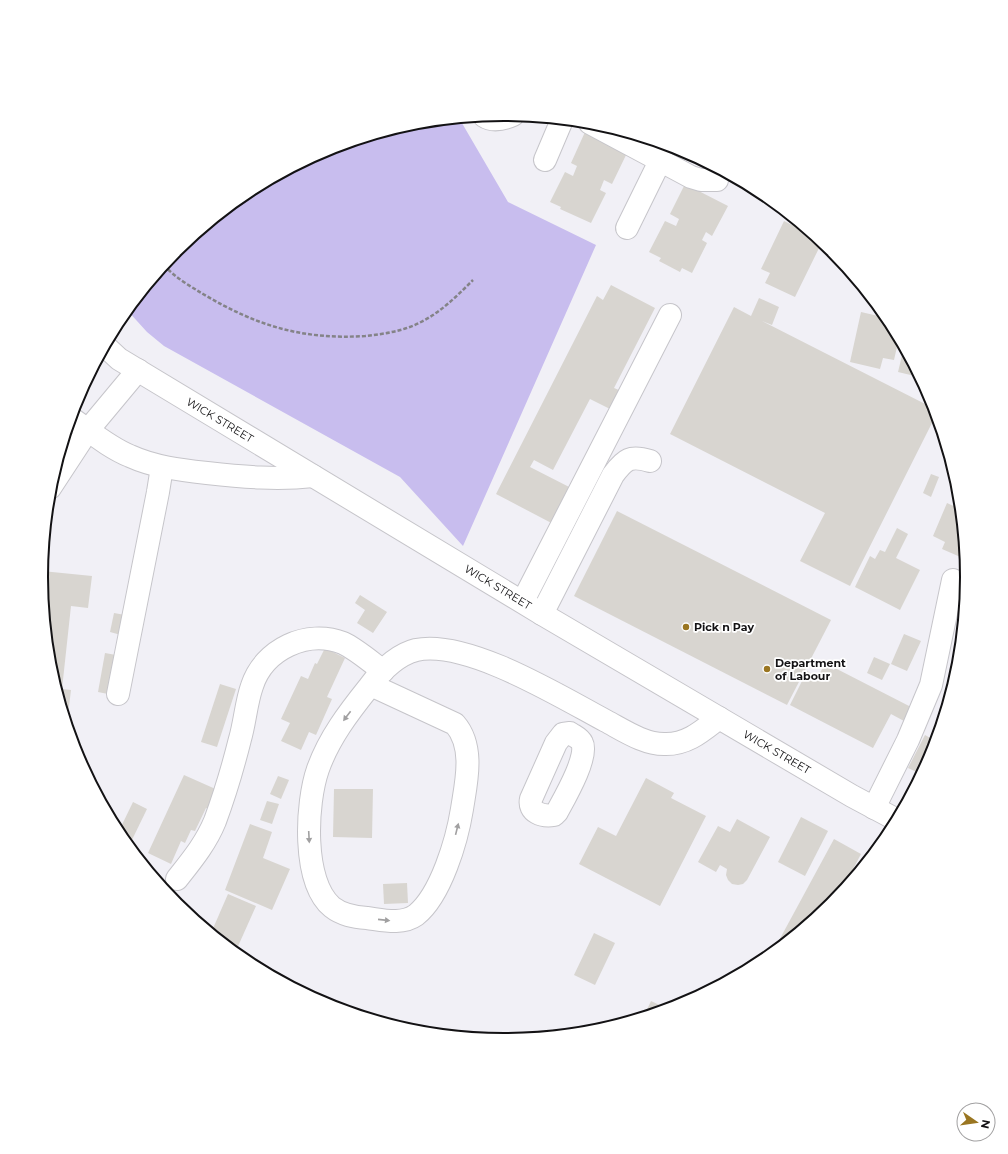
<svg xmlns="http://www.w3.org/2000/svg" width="1008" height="1154" viewBox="0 0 1008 1154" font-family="Montserrat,sans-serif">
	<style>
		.green { fill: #c8bdee }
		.building { fill: #d8d5d0 }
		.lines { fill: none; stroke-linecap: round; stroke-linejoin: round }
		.minor-casing { stroke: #c6c5ca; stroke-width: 24 }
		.path { stroke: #848387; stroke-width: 2.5; stroke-dasharray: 4 2; stroke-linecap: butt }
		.minor { stroke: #fff; stroke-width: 22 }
		.oneway { fill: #a1a0a1 }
		.poi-dot { fill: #9a7621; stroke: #fff; stroke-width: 1.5 }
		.labels { text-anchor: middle; stroke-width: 3.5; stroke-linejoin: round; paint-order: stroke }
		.street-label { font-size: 11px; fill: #131214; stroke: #fff }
		.poi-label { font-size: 11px; font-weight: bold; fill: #131214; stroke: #fff; text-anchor: start }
		.rim { fill: none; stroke: #131214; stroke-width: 2 }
	</style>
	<rect width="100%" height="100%" fill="#f1f0f6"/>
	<!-- green -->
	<polygon class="green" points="459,118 508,202 596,245 463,546 400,477 164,346 147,332 127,310 177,249 247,192 327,149 414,123"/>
	<!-- building -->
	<g class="building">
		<polygon points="585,132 627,153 612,184 604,180 600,190 606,193 591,223 560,209 561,207 550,202 565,172 573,176 577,166 571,163"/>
		<polygon points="685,184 728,206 712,236 706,232 702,240 707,243 692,273 682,268 680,272 659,261 661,258 649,252 665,221 676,226 679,219 670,214"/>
		<polygon points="784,221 815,236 822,242 795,297 765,283 770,273 761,269"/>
		<polygon points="611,285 655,308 614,388 626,393 616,412 590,399 553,470 534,460 530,467 577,491 559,527 496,494 597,296 603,300"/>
		<polygon points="759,298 779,307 772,325 762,321 935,409 936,415 850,586 800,561 825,513 670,434 734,307 751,316"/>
		<polygon points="861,312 887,318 899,338 894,360 883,358 880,369 850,362"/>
		<polygon points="904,347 919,377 898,372"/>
		<polygon points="931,474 939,477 931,497 923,493"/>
		<polygon points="947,503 960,509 965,559 942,549 945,542 933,536"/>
		<polygon points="617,511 831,620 787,705 574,596"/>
		<polygon points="897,528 908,534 896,558 920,570 900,610 855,587 870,556 875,559 880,550 885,552"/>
		<polygon points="42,571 92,576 88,608 71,606 62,689 71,690 67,723 50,667 41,577"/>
		<polygon points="966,583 964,610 955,606"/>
		<polygon points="360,595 387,612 373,633 357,623 365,610 355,603"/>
		<polygon points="114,613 125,615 121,635 110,632"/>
		<polygon points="904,634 921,641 907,671 891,664"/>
		<polygon points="325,648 345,658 327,697 332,699 316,735 309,732 301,750 281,741 290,723 281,719 301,676 308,679 315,663 317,664"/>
		<polygon points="105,653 116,655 108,694 98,692"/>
		<polygon points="874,657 890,664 882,680 867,673"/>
		<polygon points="824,665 834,670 835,668 911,707 904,721 891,714 873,748 790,705 807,671 818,677"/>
		<polygon points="220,684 236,689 217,747 201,742"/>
		<polygon points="937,734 932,754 921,774 908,768 925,735 934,740"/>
		<polygon points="184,775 220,791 211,810 206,808 195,831 191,830 185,843 181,841 171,864 148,853"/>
		<polygon points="278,776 289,780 281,799 270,794"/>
		<polygon points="646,778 674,793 671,798 706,816 660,906 579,864 598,827 616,836"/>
		<polygon points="334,789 373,789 372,838 333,837"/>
		<polygon points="267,801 279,804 272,824 260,820"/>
		<polygon points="133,802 147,809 129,846 118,833"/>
		<polygon points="801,817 828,831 805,876 778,862"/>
		<polygon points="737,819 770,837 747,880 743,884 738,885 732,884 728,880 726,875 727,869 720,865 716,872 698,862 718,826 730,832"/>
		<polygon points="250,824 272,832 263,858 290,869 272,910 225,890"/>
		<polygon points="834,839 861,854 840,894 831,905 778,948 776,946"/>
		<polygon points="407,883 408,903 384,904 383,884"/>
		<polygon points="228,894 256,906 235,953 211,933"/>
		<polygon points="594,933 615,943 595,985 574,975"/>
		<polygon points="651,1001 668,1009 644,1016"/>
	</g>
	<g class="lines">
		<!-- minor casing -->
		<g class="minor-casing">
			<g id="minor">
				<path d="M484,116C493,122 504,119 513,115"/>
				<polyline points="590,123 691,177 701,180 717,180"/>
				<polyline points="545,160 562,120"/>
				<polyline points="627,228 660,161"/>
				<polyline points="105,346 119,359 542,614 852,796 897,820"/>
				<path d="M71,418C90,431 108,447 130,456C154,467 180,470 207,473C243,477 278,480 313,476"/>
				<polyline points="50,488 88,430 138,370"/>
				<polyline points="523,601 670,315"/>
				<path d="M542,614L613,475C625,459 630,455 650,461"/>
				<path d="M371,685L455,724C475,747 466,783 462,809C457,840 441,895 416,915C402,925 383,920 367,918C354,917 342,915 332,907C302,882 306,803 318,769C329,738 349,712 369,687C381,671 396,655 416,650C467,639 561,697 606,721C623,730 645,745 666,744C688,744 702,731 719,718"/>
				<polyline points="118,694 158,492 162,467"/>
				<path d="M570,733C574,736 580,738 582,743C589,756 564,799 557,812L554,815C542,817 528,812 531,799L556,743L563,734Z"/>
				<polyline points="874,808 908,740 931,685 953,580"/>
				<path d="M177,879C192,860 206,843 215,821C225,794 233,767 240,739C245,722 246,703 252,686C264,649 307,629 343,643C356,649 371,662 383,671"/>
			</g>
		</g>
		<!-- path -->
		<path class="path" d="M164,265C174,277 190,286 203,294C257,326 303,340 365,336C384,334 404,331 421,322C441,312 457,296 473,280"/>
		<!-- minor -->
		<use href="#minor" class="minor"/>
	</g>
	<!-- one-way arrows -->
	<defs><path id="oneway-solid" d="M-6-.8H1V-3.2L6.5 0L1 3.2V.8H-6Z"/></defs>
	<g class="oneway">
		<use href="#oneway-solid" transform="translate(347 716) rotate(127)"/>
		<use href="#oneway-solid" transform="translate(457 829) rotate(-76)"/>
		<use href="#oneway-solid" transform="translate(309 837) rotate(87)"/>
		<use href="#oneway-solid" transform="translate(384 920) rotate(6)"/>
	</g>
	<!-- markers -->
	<g class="poi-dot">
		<circle cx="686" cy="627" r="4"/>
		<circle cx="767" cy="669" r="4"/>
	</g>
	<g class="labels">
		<!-- street labels -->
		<g class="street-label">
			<text transform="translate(220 420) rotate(31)" y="4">WICK STREET</text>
			<text transform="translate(498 587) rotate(31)" y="4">WICK STREET</text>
			<text transform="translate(777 752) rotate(30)" y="4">WICK STREET</text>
		</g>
		<!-- poi labels -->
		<g class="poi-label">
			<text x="694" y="631">Pick n Pay</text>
			<text x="775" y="667">Department<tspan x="775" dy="13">of Labour</tspan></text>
		</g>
	</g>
	<!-- crop -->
	<path d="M0 0H1008V1154H0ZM48 577a456 456 0 1 1 912 0a456 456 0 1 1-912 0Z" fill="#fff" fill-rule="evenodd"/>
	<path class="rim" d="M48 577a456 456 0 1 1 912 0a456 456 0 1 1-912 0Z"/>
	<!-- north arrow -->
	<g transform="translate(976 1122) rotate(103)"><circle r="19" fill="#ffffff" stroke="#a1a0a1"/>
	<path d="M0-3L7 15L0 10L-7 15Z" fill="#9a7621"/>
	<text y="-6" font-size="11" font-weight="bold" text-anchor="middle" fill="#131214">N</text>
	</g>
</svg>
